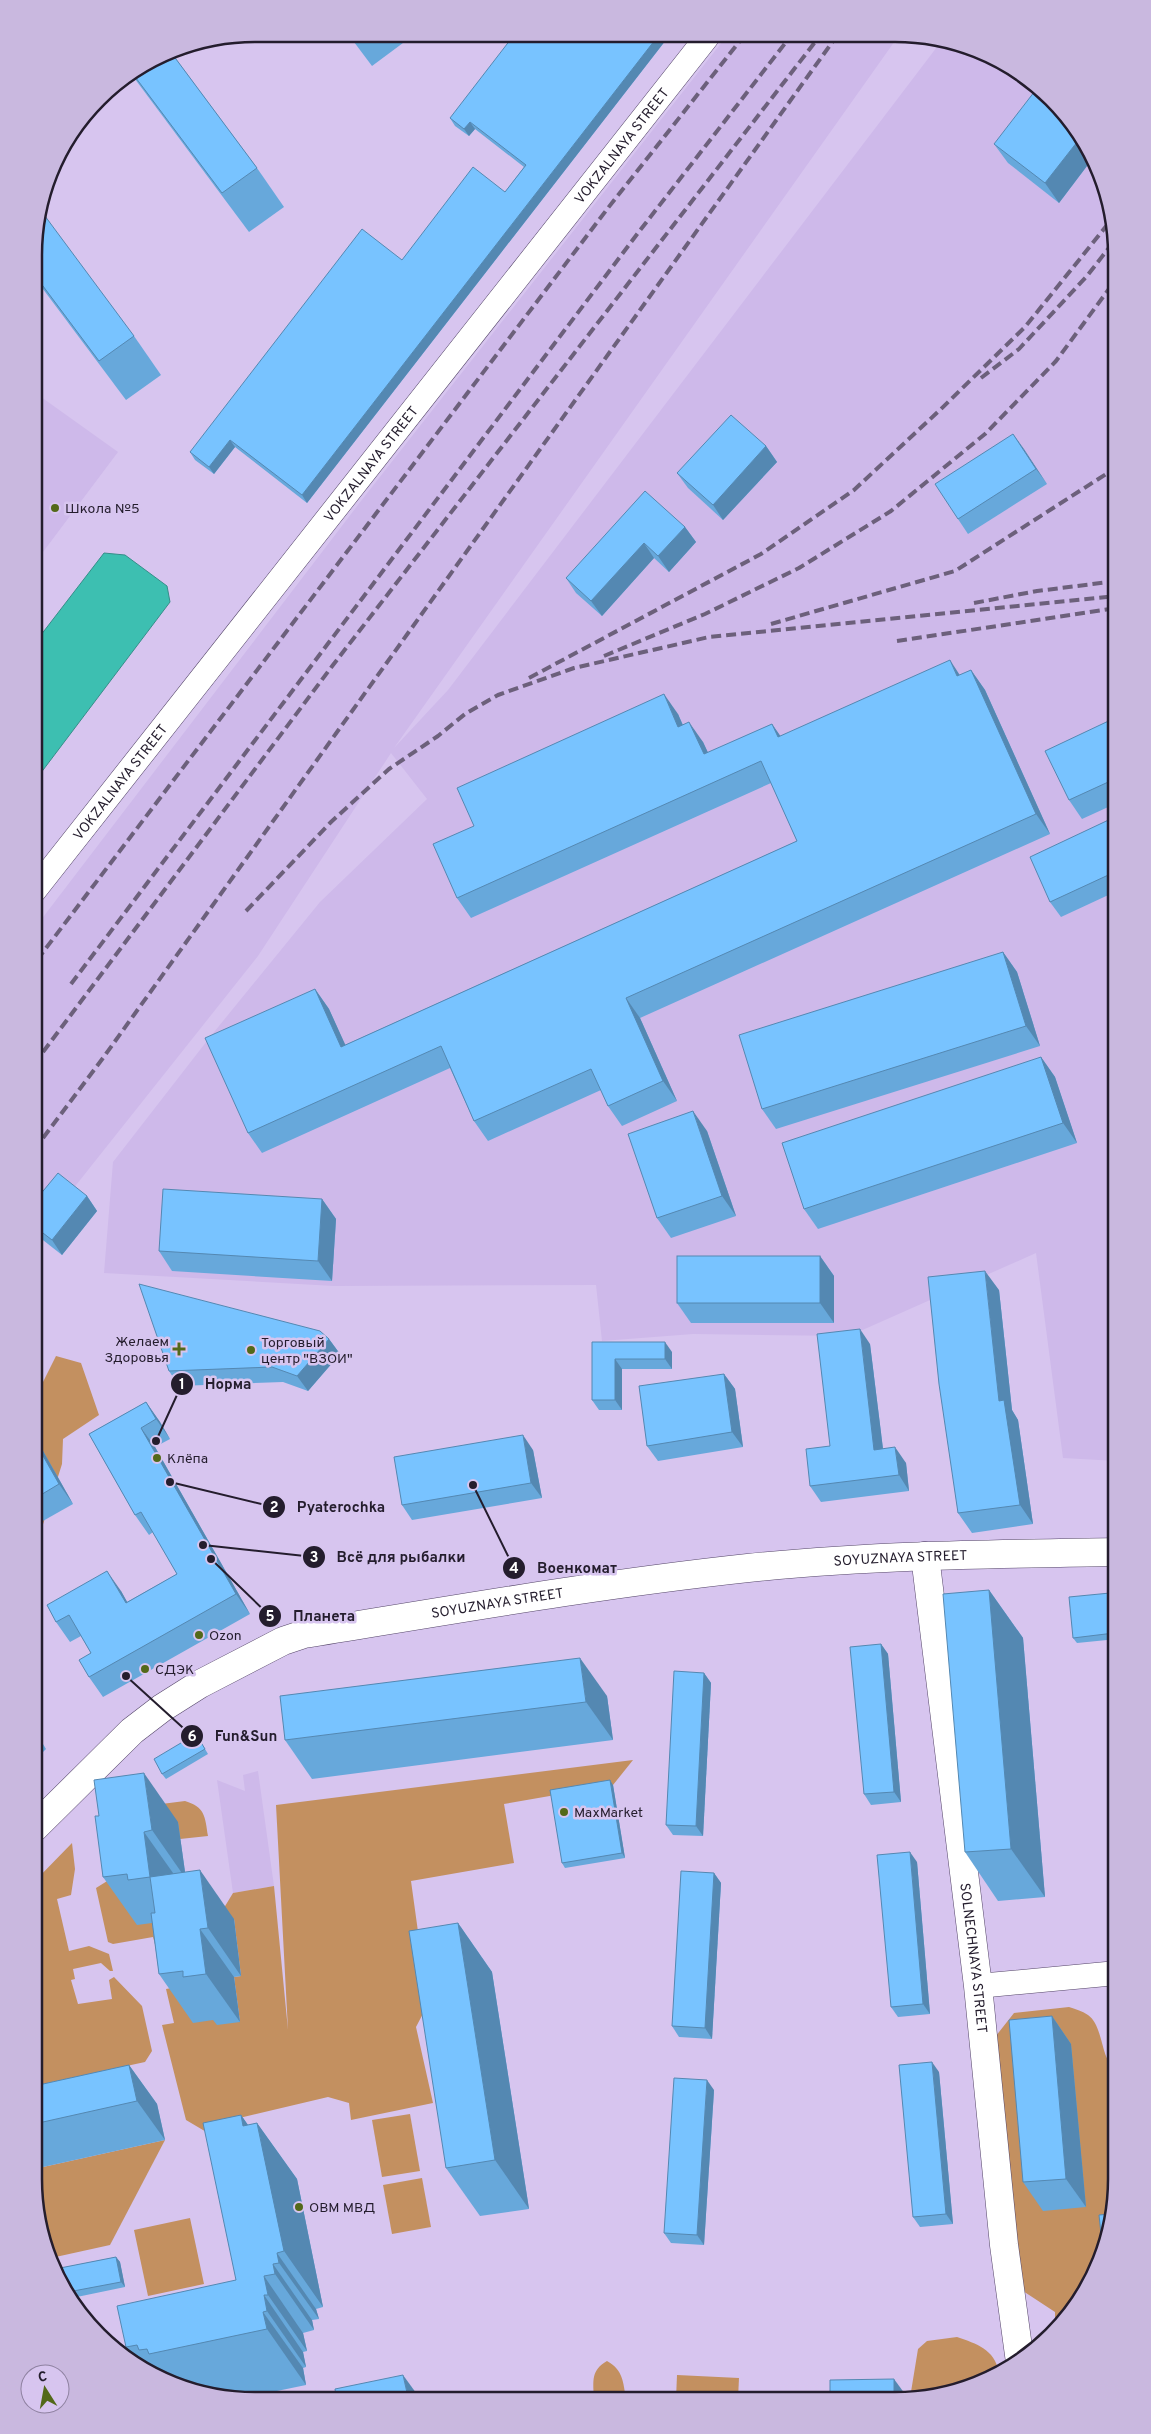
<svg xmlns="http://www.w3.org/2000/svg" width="1151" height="2434" viewBox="0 0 1151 2434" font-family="Overpass,sans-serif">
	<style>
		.built { fill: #ceb9ea }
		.green { fill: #c39060 }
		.water { fill: #3dbfb1; stroke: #368e89 }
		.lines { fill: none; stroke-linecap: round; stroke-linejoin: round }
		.minor-casing { stroke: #544568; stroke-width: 25 }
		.tertiary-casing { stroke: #544568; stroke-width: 29 }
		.minor { stroke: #fff; stroke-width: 24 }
		.tertiary { stroke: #fff; stroke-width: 28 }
		.rail { stroke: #6c607b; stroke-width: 4; stroke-dasharray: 10 5; stroke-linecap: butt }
		.wall { fill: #67a8db }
		.shaded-wall { fill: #5488b2 }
		.building { fill: #78c3ff; stroke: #5488b2 }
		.poi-dot { fill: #536919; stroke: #d7c5ef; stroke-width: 2 }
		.labels { text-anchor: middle; stroke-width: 5; stroke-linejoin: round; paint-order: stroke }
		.street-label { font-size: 14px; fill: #241d2d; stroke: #d7c5ef }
		.poi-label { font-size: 14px; fill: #241d2d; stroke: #d7c5ef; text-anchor: start }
		.rim { fill: none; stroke: #241d2d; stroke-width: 2.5 }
		.leader { fill: none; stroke: #241d2d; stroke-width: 2 }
		.callout-dot { fill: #241d2d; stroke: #d7c5ef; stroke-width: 2 }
		.mark-label { font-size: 15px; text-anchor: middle; font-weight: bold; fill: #fff }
		.callout-label { font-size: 15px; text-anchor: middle; font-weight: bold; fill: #241d2d; stroke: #d7c5ef; stroke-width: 5; stroke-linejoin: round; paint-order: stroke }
	</style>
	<rect width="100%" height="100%" fill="#d7c5ef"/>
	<!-- built -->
	<g class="built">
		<polygon points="726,37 897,38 394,748 448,690 943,39 994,57 1042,89 1087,144 1110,198 1117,256 1117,1461 1063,1458 1036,1253 849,1336 693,1334 602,1341 596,1285 334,1286 104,1273 113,1162 210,1037 320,902 427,799 391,753 258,956 34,1238 34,929 361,501"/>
		<polygon points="34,392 118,452 34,564"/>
		<polygon points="258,1771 274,1886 233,1893 217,1780 245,1791 243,1775"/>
	</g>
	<!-- green -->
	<g class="green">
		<polygon points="56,1356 81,1363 99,1415 63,1439 62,1464 34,1553 34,1400"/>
		<polygon points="633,1760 613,1785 504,1804 514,1863 411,1881 428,2004 416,2027 433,2103 351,2120 349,2103 328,2097 235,2119 208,2133 186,2120 162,2025 174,2023 166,1989 188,1985 216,2020 240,2022 234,1977 241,1976 234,1919 216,1921 233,1893 274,1886 288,2030 276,1805"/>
		<path d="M185,1801C205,1807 205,1816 208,1836L180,1839L138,1807Z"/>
		<polygon points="72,1843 75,1869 71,1895 57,1899 69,1951 89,1946 109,1954 113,1971 110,1971 101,1963 73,1969 75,1979 71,1980 78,2004 112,1999 109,1980 114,1977 142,2006 152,2051 145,2062 34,2086 34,1882"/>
		<polygon points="130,1875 161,1922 158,1955 153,1937 113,1944 108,1942 96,1888 112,1878"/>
		<path d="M1069,2007C1075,2009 1082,2011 1088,2015C1104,2026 1100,2061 1117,2071V2193L1100,2263L1062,2324L1055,2331V2312L1023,2291L988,2046L1014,2013Z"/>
		<polygon points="410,2114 420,2171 382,2177 372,2120"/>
		<polygon points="165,2140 110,2245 51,2258 41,2236 34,2169"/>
		<polygon points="422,2178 431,2227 392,2234 383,2185"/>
		<polygon points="190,2218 204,2284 148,2296 134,2230"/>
		<path d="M957,2337C977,2344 994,2349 999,2372L953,2393L910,2398L918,2349L927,2341Z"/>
		<path d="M607,2361C623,2370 623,2381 626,2399L594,2398C593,2381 591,2370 607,2361Z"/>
		<polygon points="677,2375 739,2378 738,2399 676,2399"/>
	</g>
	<!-- water -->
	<polygon class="water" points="104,553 125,555 167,586 170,602 34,782 34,644"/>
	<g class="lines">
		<!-- minor casing -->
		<g class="minor-casing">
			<g id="minor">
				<path id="s1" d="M34,891L707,37"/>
				<polyline points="978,1986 1117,1973"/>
			</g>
		</g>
		<!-- tertiary casing -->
		<g class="tertiary-casing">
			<g id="tertiary">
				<path id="s2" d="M925,1556L978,1986L1004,2245L1020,2362"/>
				<path id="s3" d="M34,1828L132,1731L162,1708L200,1684L283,1641L304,1634C452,1610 599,1584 748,1568C870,1555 994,1554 1117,1552"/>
			</g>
		</g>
		<!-- minor -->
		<use href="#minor" class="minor"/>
		<!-- tertiary -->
		<use href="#tertiary" class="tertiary"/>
		<!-- rail -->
		<g class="rail">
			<polyline points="981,378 1019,349 1087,276 1115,240"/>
			<polyline points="974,603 1037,591 1117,581"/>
			<polyline points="771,624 955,571 1117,467"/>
			<polyline points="897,641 1117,608"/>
			<polyline points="604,656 705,614 799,568 891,511 985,434 1056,361 1117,278"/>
			<polyline points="529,678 761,554 854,490 941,409 1025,327 1112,219"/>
			<polyline points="246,911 331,822 389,769 438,736 465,714 498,695 574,668 709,637 1117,596"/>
			<polyline points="37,960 608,208 743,37"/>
			<polyline points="71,984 638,233 790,37"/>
			<polyline points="34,1064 333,665 819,37"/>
			<polyline points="34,1150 103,1058 836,37"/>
		</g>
	</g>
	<!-- wall -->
	<g class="wall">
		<polygon points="348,34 403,35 407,40 372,66"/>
		<polygon points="669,36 307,503 235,447 214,474 195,460 190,452 402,260 505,192 524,167 475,129 469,136 455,126 450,118"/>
		<polygon points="170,51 257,168 284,207 249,232 132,75"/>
		<polygon points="994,144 1087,144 1093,158 1059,203 1008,163"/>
		<polygon points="34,241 134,336 161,375 126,400 34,277"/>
		<polygon points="1013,434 1047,484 968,534 958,519"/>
		<polygon points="766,446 777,462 723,520 688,488 677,473"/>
		<polygon points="685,527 696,542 669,572 654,558 602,616 576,593 566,578"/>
		<polygon points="971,670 985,690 1050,834 640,1018 677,1101 622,1126 608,1106 601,1090 488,1141 474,1121 450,1068 262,1153 248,1133 315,989 329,1009 345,1045 797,841 771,783 471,918 457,898 474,826 678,714 683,725 703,742 708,753 772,724 780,736 960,675"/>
		<polygon points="1117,717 1117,803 1082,819 1069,800"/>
		<polygon points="1117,816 1117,891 1061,917 1050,902"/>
		<polygon points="1003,952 1017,972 1040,1046 776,1129 762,1109"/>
		<polygon points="1041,1057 1055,1077 1077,1143 818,1229 804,1209"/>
		<polygon points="707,1131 736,1216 671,1238 657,1218"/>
		<polygon points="87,1196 97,1211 62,1255 34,1233 34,1202"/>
		<polygon points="322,1199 336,1219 332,1281 172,1271 159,1251"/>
		<polygon points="820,1256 834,1276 834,1323 691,1323 677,1303"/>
		<polygon points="999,1290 1012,1410 1018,1420 1033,1524 972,1533 958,1513"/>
		<polygon points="329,1339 340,1354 308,1391 283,1382 179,1386 169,1371"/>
		<polygon points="592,1342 672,1352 672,1369 622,1369 622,1410 599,1410 592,1400"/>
		<polygon points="870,1344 883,1449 906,1463 909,1491 821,1502 810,1486 830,1446"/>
		<polygon points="724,1374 735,1389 743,1447 658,1461 647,1446"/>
		<polygon points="146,1402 160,1422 170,1439 155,1447 250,1614 103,1697 89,1677 91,1653 81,1636 70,1642 56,1622 47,1605 121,1591 127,1602 177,1574 153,1532 149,1535 135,1515 89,1434"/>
		<polygon points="34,1435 73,1504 34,1526"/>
		<polygon points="533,1450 542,1498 412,1520 402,1505"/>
		<polygon points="989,1590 1023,1638 1045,1897 998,1901 965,1852"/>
		<polygon points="1110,1593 1114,1598 1117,1629 1117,1639 1077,1643 1073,1638"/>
		<polygon points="881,1644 888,1654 901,1802 871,1805 864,1794"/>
		<polygon points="704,1673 711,1683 703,1836 673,1835 666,1825"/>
		<polygon points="607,1696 613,1740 312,1779 285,1740"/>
		<polygon points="196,1734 208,1754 166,1779 162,1774"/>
		<polygon points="34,1735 43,1744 46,1749 34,1761"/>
		<polygon points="613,1785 625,1858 565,1868 562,1863"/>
		<polygon points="99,1816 178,1822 185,1872 234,1919 241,1976 234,1977 240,2022 217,2025 213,2020 193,2023 159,1974 152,1923 137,1925 103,1877"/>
		<polygon points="917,1862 930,2014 898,2017 891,2007"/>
		<polygon points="714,1873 721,1883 712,2039 679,2037 672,2026"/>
		<polygon points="458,1923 492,1972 529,2209 480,2216 446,2168"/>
		<polygon points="1052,2016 1071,2044 1086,2207 1043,2211 1023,2182"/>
		<polygon points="129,2065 157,2104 165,2140 34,2169 34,2086"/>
		<polygon points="939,2072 953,2224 920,2227 913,2217"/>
		<polygon points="714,2090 704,2245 671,2243 664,2233"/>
		<polygon points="241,2115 248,2125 257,2123 297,2179 323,2307 316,2309 319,2319 312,2320 314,2330 303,2333 307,2351 303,2352 306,2367 303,2368 306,2385 253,2396 213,2396 158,2377 137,2363 126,2347 236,2280"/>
		<polygon points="48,2253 54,2257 56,2269 116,2257 120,2262 125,2287 72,2298 70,2295 68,2295 64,2290"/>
	</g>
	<!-- shaded-wall -->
	<g class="shaded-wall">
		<polygon points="658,36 669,36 307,503 302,495"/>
		<polygon points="470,122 475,129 469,136 464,129"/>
		<polygon points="1081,137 1087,144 1093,158 1059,203 1045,183"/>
		<polygon points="1013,434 1024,449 1047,484 1036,469"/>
		<polygon points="230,440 235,447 214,474 209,467"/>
		<polygon points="766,446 777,462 723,520 713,505"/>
		<polygon points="685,527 696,542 669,572 658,556"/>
		<polygon points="644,543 654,558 602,616 591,601"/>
		<polygon points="950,660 963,680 957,676"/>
		<polygon points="971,670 985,690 1050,834 1036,814"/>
		<polygon points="664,694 678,714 692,747 678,727"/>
		<polygon points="689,722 703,742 718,774 704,754"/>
		<polygon points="772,724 786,744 778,737"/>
		<polygon points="1003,952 1017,972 1040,1046 1026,1026"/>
		<polygon points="315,989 329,1009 355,1066 341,1047"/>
		<polygon points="626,998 640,1018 677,1101 663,1081"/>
		<polygon points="1041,1057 1055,1077 1077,1143 1063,1123"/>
		<polygon points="693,1111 707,1131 736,1216 722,1196"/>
		<polygon points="87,1196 97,1211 62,1255 52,1240"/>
		<polygon points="322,1199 336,1219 332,1281 318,1261"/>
		<polygon points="820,1256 834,1276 834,1323 820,1303"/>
		<polygon points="985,1271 999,1290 1012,1410 1018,1420 1033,1524 1020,1505 999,1401"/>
		<polygon points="860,1329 870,1344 885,1465 874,1450"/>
		<polygon points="329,1339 340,1354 308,1391 297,1376"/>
		<polygon points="665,1342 672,1352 672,1369 665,1359"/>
		<polygon points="615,1359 622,1369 622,1410 615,1400"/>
		<polygon points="724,1374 735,1389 743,1447 732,1432"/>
		<polygon points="146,1402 160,1422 170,1439 156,1419"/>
		<polygon points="141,1428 155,1447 250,1614 236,1594"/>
		<polygon points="34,1435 73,1504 59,1484 34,1440"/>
		<polygon points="523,1435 533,1450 542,1498 531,1483"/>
		<polygon points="895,1447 906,1463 909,1491 899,1475"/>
		<polygon points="107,1571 121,1591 139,1623 126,1603"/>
		<polygon points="989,1590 1023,1638 1045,1897 1011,1849"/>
		<polygon points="1110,1593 1114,1598 1117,1629 1117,1637 1114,1633"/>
		<polygon points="881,1644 888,1654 901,1802 894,1792"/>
		<polygon points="580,1658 607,1696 613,1740 586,1702"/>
		<polygon points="704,1673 711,1683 703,1836 696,1826"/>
		<polygon points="144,1773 178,1822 186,1879 152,1830"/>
		<polygon points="610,1780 613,1785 625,1858 622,1853"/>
		<polygon points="144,1832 178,1880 150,1877"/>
		<polygon points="910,1852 917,1862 930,2014 923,2004"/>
		<polygon points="200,1870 234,1919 241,1976 208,1928"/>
		<polygon points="714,1873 721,1883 712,2039 705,2028"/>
		<polygon points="458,1923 492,1972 529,2209 495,2160"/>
		<polygon points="200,1929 234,1977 240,2022 206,1974"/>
		<polygon points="1052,2016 1071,2044 1086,2207 1066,2179"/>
		<polygon points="932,2062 939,2072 953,2224 946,2214"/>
		<polygon points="129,2065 157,2104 165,2140 137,2101"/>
		<polygon points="707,2080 714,2090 704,2245 697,2235"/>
		<polygon points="241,2115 262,2145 257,2123 297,2179 323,2307 284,2251 243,2126"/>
		<polygon points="50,2252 54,2257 56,2272 51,2260"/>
		<polygon points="277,2253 316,2309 319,2319 279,2263"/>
		<polygon points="116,2257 120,2262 125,2287 121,2282"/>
		<polygon points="273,2264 312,2320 314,2330 275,2274"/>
		<polygon points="264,2276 303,2333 307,2351 268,2295"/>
		<polygon points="264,2295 303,2352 306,2367 267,2311"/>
		<polygon points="263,2312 303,2368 306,2385 267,2329"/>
		<polygon points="403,2375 419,2397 408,2397"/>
		<polygon points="894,2379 905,2394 905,2399 894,2400"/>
	</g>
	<!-- building -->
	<g class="building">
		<polygon points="514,35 658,36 302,495 230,440 209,467 190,452 362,229 402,260 473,167 505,192 526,165 470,122 464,129 450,118"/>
		<polygon points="170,51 257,168 222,193 133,74"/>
		<polygon points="1038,87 1042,89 1081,137 1045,183 994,144"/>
		<polygon points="42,212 134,336 99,361 34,274 34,241"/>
		<polygon points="731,415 766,446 713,505 677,473"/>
		<polygon points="1013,434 1036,469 958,519 935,484"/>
		<polygon points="645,491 685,527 658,556 644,543 591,601 566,578"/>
		<polygon points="950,660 957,676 971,670 1036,814 626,998 663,1081 608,1106 591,1069 474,1121 441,1046 248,1133 205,1038 315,989 341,1047 797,841 761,761 457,898 433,844 474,826 457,788 664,694 678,727 689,722 704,754 772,724 778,737"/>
		<polygon points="1117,717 1117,778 1069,800 1045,751"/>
		<polygon points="1117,816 1117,871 1050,902 1030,857"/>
		<polygon points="1003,952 1026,1026 762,1109 739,1035"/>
		<polygon points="1041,1057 1063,1123 804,1209 782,1143"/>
		<polygon points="693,1111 722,1196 657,1218 628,1134"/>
		<polygon points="58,1173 87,1196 52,1240 34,1226 34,1202"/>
		<polygon points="163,1189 322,1199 318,1261 159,1251"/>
		<rect x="677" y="1256" width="143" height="47"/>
		<polygon points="985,1271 999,1401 1004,1400 1020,1505 958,1513 939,1384 928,1277"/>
		<polygon points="139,1284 320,1331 329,1339 297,1376 272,1367 169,1371"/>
		<polygon points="860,1329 874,1450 895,1447 899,1475 810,1486 806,1449 830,1446 817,1334"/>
		<polygon points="592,1342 665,1342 665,1359 615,1359 615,1400 592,1400"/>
		<polygon points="724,1374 732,1432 647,1446 639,1386"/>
		<polygon points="146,1402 156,1419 141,1428 236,1594 89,1677 79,1660 91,1653 69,1615 56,1622 47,1605 107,1571 126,1603 177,1574 141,1512 135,1515 89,1434"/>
		<polygon points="523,1435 531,1483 402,1505 394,1457"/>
		<polygon points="34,1440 59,1484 34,1499"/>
		<polygon points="989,1590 1011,1849 965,1852 943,1594"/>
		<polygon points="1110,1593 1114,1633 1073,1638 1069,1597"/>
		<polygon points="881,1644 894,1792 864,1794 850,1647"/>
		<polygon points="580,1658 586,1702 285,1740 280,1696"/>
		<polygon points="674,1671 704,1673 696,1826 666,1825"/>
		<polygon points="196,1734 205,1749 162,1774 154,1759"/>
		<polygon points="34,1735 43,1744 34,1752"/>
		<polygon points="144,1773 152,1830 144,1832 150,1877 128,1880 127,1874 103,1877 95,1816 99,1816 94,1780"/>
		<polygon points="610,1780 622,1853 562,1863 550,1790"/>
		<polygon points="910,1852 923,2004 891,2007 877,1855"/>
		<polygon points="200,1870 208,1928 200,1929 206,1974 183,1977 183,1971 159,1974 151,1913 155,1913 150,1877"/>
		<polygon points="681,1871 714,1873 705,2028 672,2026"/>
		<polygon points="458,1923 495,2160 446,2168 409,1931"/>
		<polygon points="1052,2016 1066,2179 1023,2182 1009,2020"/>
		<polygon points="1117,2026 1117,2055 1112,2027"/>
		<polygon points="932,2062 946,2214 913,2217 899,2065"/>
		<polygon points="129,2065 137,2101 34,2124 34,2086"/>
		<polygon points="674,2078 707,2080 697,2235 664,2233"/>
		<polygon points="241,2115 243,2126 257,2123 284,2251 277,2253 279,2263 273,2264 275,2274 264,2276 268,2295 264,2295 267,2311 263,2312 267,2329 149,2354 147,2349 139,2350 137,2345 126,2347 117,2306 236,2280 203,2123"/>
		<polygon points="1112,2214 1103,2252 1099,2215"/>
		<polygon points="116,2257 121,2282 68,2292 68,2289 64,2290 55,2269"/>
		<polygon points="403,2375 408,2397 336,2397 335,2389"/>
		<polygon points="894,2379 894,2400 830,2400 830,2380"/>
	</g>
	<!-- markers -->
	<g class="poi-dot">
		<circle cx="55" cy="508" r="5"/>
		<path d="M176.5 1341.5h5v5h5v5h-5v5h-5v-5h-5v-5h5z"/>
		<circle cx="251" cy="1350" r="5"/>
		<circle cx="157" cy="1458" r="5"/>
		<circle cx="199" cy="1635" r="5"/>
		<circle cx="145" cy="1669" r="5"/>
		<circle cx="564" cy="1812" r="5"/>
		<circle cx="299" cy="2207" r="5"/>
	</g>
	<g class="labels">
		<!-- street labels -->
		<g class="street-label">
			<text dy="5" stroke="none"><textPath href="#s1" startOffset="949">VOKZALNAYA STREET</textPath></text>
			<text dy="5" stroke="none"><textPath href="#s1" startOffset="544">VOKZALNAYA STREET</textPath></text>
			<text dy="5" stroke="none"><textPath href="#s1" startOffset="139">VOKZALNAYA STREET</textPath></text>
			<text dy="5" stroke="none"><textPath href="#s3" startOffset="938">SOYUZNAYA STREET</textPath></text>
			<text dy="5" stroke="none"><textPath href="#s3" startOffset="532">SOYUZNAYA STREET</textPath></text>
			<text dy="5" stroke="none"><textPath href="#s2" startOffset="405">SOLNECHNAYA STREET</textPath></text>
		</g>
		<!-- poi labels -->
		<g class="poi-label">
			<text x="65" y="513">Школа №5</text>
			<text x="169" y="1346" text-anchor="end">Желаем<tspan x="169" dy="16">Здоровья</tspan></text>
			<text x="261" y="1347">Торговый<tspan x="261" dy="16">центр "ВЗОИ"</tspan></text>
			<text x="167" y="1463">Клёпа</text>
			<text x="209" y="1640">Ozon</text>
			<text x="155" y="1674">СДЭК</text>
			<text x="574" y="1817">MaxMarket</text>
			<text x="309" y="2212">ОВМ МВД</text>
		</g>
	</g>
	<!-- crop -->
	<path d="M0 0H1151V2434H0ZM255 42H895A213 213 0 0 1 1108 255V2179A213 213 0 0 1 895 2392H255A213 213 0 0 1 42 2179V255A213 213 0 0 1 255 42Z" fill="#c9b8df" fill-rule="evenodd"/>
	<path class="rim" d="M255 42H895A213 213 0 0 1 1108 255V2179A213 213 0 0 1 895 2392H255A213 213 0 0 1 42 2179V255A213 213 0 0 1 255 42Z"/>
	<!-- callouts -->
	<path class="leader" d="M156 1441L182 1384M170 1482L274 1507M203 1545L314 1557M473 1485L514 1568M211 1559L270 1616M126 1676L192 1736"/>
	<g class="callout-dot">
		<circle cx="156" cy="1441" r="5"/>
		<circle cx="170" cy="1482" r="5"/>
		<circle cx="203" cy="1545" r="5"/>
		<circle cx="473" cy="1485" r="5"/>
		<circle cx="211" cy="1559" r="5"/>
		<circle cx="126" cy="1676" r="5"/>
		<circle cx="182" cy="1384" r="12"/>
		<circle cx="274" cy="1507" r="12"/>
		<circle cx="314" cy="1557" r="12"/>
		<circle cx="514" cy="1568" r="12"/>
		<circle cx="270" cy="1616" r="12"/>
		<circle cx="192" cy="1736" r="12"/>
	</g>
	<g class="mark-label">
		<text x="182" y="1389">1</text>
		<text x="274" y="1512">2</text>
		<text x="314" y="1562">3</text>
		<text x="514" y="1573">4</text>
		<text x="270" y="1621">5</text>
		<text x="192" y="1741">6</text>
	</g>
	<g class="callout-label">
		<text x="228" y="1389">Норма</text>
		<text x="341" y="1512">Pyaterochka</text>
		<text x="401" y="1562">Всё для рыбалки</text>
		<text x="577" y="1573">Военкомат</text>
		<text x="324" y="1621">Планета</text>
		<text x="246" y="1741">Fun&amp;Sun</text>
	</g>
	<!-- north arrow -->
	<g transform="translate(45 2389) rotate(349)"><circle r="24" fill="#d7c5ef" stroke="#8f82a1"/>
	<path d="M0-4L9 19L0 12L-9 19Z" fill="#536919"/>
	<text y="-8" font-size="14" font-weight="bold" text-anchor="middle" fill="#241d2d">С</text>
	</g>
</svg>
